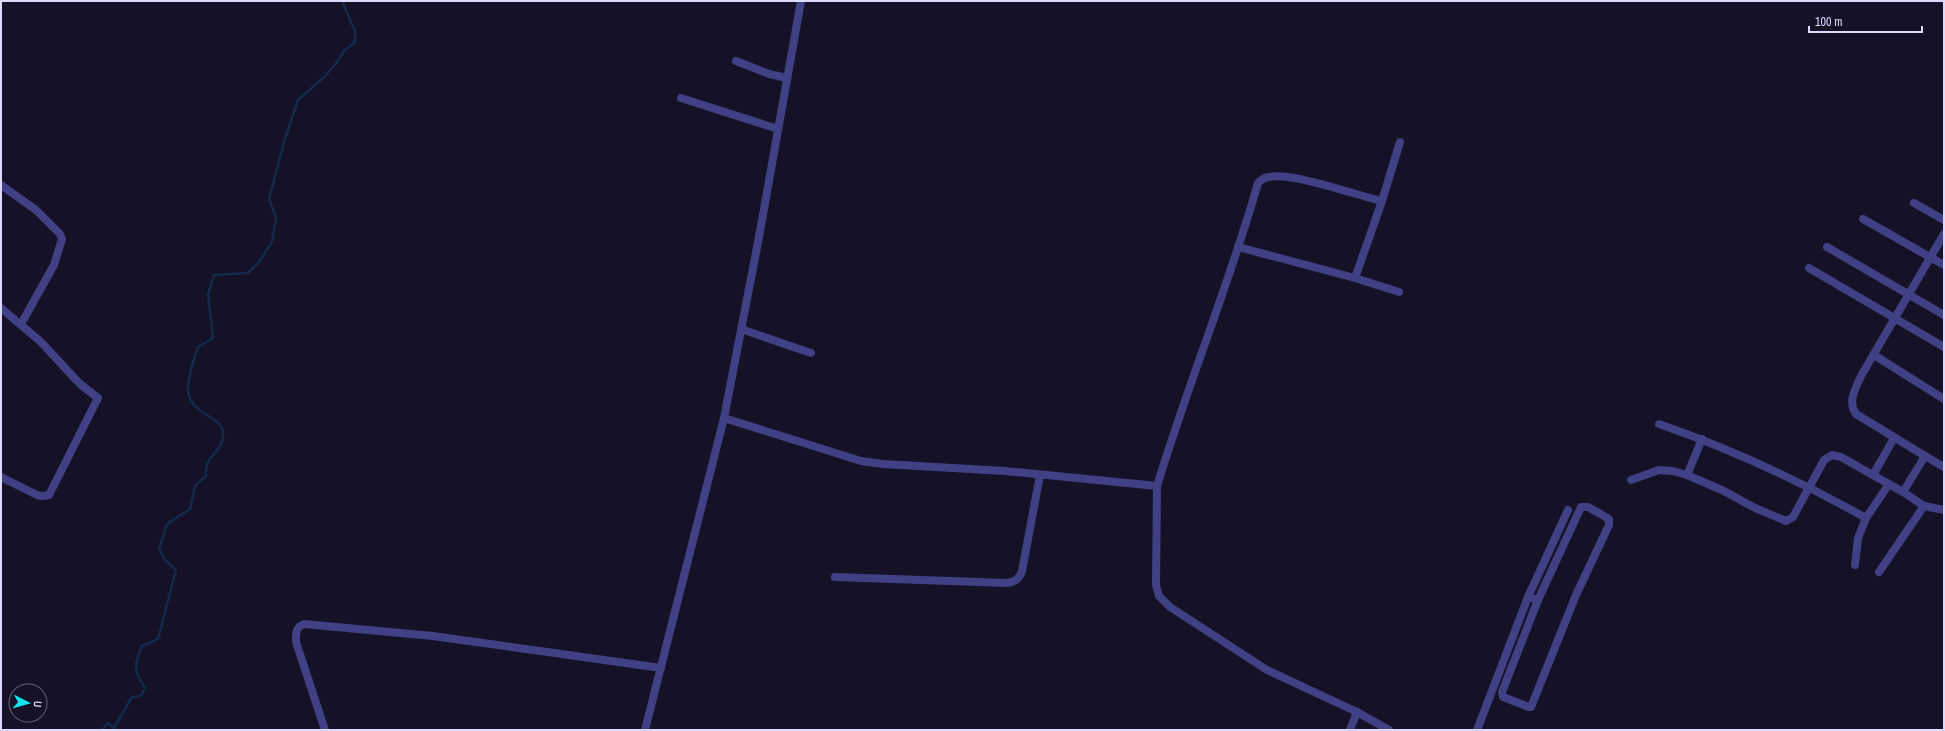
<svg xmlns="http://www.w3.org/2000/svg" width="1945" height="731" viewBox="0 0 1945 731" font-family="'Archivo Narrow',sans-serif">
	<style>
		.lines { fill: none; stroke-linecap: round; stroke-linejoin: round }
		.stream { stroke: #122a4b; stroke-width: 2.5 }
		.street { stroke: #404084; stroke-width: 8 }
	</style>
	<rect width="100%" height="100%" fill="#151228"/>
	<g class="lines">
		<!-- stream -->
		<path class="stream" d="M102,730L108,723L114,728L132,697L141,696L145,688C133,670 134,665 142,646L158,639L176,570L165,560L159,549L167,524L190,509L195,486L206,476C206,472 206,467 207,464C213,453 225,445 223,432C222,417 195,415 189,396C185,384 194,359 198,347L213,338L208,294L214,275L248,273L260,261L272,242L276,218L269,199L284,142L298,100L323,78L335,65L344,51L355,42V31L342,1"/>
		<!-- street -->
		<g class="street">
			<polyline points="736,61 769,74 787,78"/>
			<polyline points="681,98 778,129"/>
			<polyline points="1,185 36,210 60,234 62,239 54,265 21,324"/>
			<polyline points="1914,203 1944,220"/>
			<polyline points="1863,219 1944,265"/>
			<polyline points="1238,247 1355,278 1399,292"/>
			<polyline points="1827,247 1944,315"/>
			<polyline points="1809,268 1944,347"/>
			<polyline points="1355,278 1382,201"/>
			<polyline points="1,308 41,342 80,384 98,398 49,495 42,496 37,495 1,477"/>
			<polyline points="741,329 811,353"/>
			<polyline points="1874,355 1944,399"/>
			<polyline points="724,418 861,461 883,464 1005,471 1157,486 1156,585 1159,596 1170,607 1267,670 1357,712 1389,730"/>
			<path d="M1659,424C1731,449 1800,481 1866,518L1889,484"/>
			<path d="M1925,456L1856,414C1847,402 1856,387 1861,376L1944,234"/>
			<polyline points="1687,475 1702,439"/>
			<polyline points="1873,475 1894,438"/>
			<polyline points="1631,480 1659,470 1673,471 1687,475 1724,491 1755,508 1786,521 1793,517 1824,460 1832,455 1841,457 1903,492 1925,456 1944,467"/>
			<path d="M1157,486C1188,384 1229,285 1258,183C1261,180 1265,177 1269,177C1293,172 1355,195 1382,201L1400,142"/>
			<polyline points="1903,492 1924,506 1944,510"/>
			<polyline points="1855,565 1858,538 1866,518"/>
			<polyline points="1879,572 1924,506"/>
			<path d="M835,577L1007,583C1015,582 1019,579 1022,571L1040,475"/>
			<polyline points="1528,597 1538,600 1581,507 1588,507 1609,519 1609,525 1576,595 1531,707 1529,707 1503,697 1502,692 1538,600"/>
			<path d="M325,730L296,642C296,634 295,627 304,624L433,636L661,668"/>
			<polyline points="645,730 724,418 759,237 801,1"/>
			<polyline points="1350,730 1357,712"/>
			<polyline points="1477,730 1528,597 1568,510"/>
		</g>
	</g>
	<!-- border -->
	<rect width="1945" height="731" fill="none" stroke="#dddafd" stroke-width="4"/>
	<!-- north arrow -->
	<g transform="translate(28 703) rotate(96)"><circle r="19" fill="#151228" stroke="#65627d"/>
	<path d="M0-3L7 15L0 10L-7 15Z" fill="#12e4f1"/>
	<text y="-6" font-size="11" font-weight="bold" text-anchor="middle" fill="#dddafd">U</text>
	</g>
	<!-- scale -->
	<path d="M1809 26v6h113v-6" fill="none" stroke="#dddafd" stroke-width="2"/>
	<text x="1815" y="26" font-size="12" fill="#dddafd" stroke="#151228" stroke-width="3" paint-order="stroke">100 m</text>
</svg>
